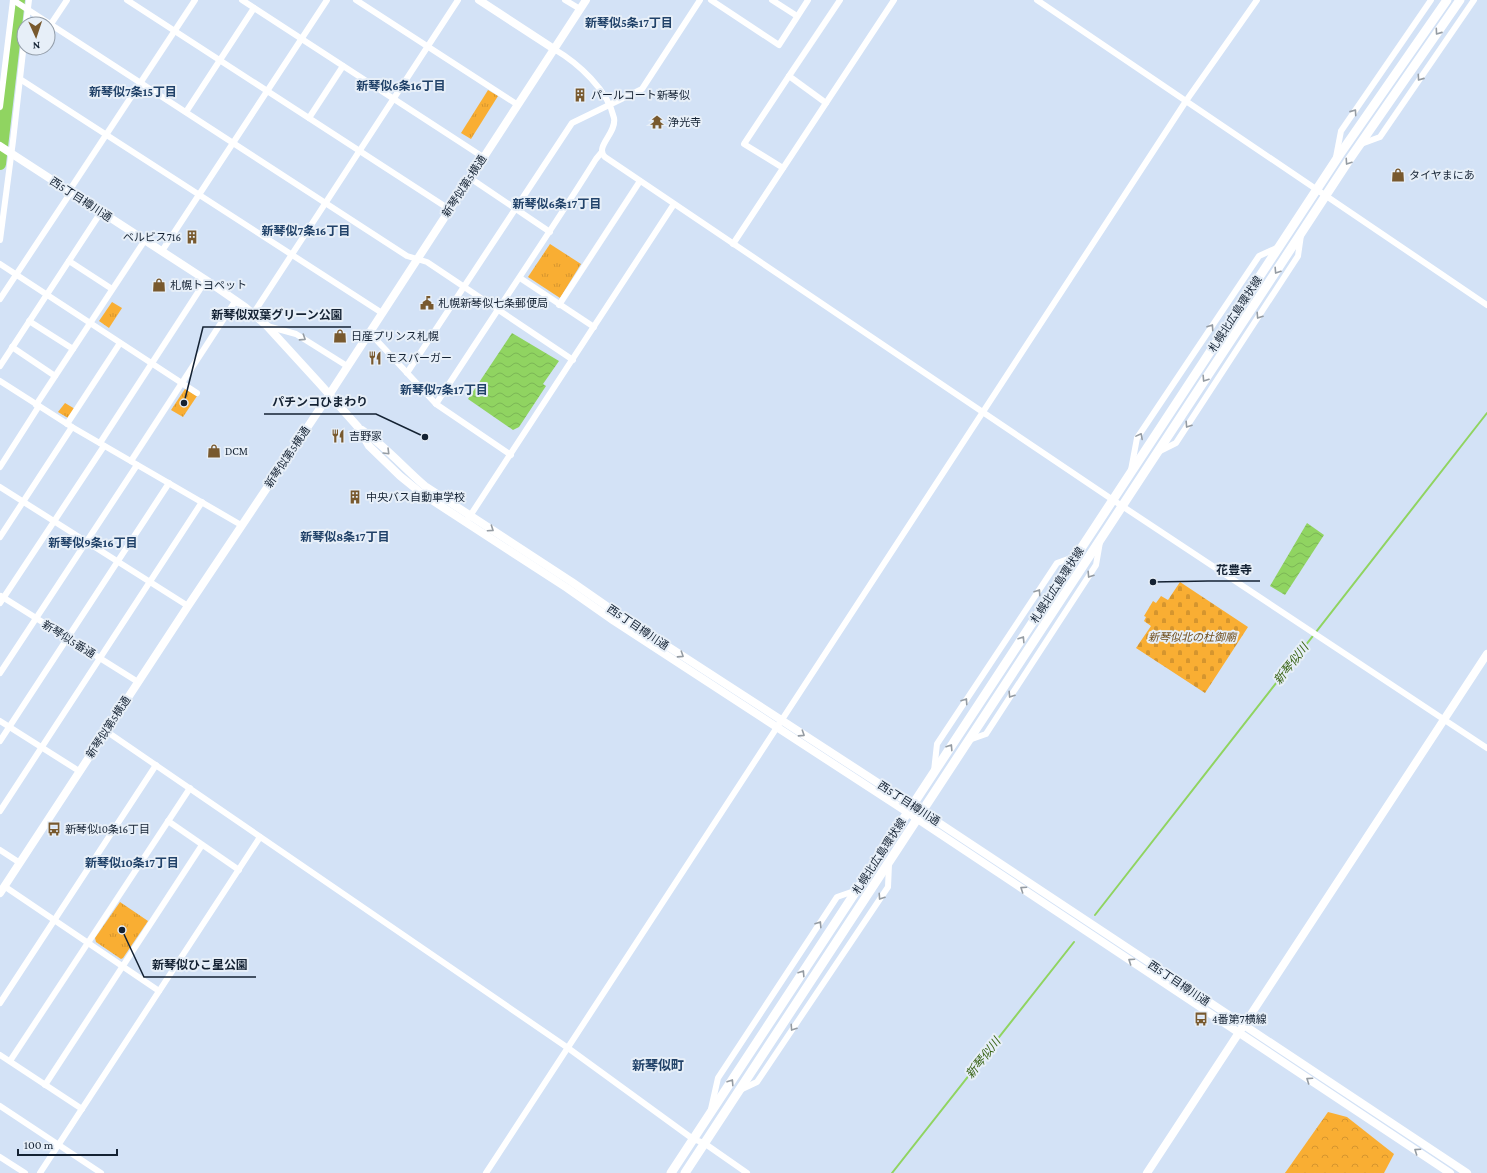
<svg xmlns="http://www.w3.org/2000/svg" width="1487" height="1173" viewBox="0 0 1487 1173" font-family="'Crimson Pro','Noto Sans JP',serif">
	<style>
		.grass { fill: url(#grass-tufts) }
		.forest { fill: url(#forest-crowns) }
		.cemetery { fill: url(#cemetery-stones) }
		.water { fill: url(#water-waves) }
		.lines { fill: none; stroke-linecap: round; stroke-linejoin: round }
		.stream { stroke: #90d461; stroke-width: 2 }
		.river { stroke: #90d461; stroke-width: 12 }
		.street { stroke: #fff; stroke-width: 6 }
		.secondary { stroke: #fff; stroke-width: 8 }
		.primary { stroke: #fff; stroke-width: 9 }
		.oneway { stroke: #959ca3 }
		.labels { text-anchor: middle; stroke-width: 4; stroke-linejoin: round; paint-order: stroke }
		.poi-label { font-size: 11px; fill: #142233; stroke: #e7eff8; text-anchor: start }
		.street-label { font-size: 11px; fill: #142233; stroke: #e7eff8 }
		.park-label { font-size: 11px; font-style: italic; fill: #704f1e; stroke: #e7eff8 }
		.neighbourhood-label { font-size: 12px; font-weight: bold; fill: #214269; stroke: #e7eff8 }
		.water-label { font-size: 12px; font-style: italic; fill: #396415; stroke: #e7eff8 }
		.quarter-label { font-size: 13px; font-weight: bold; fill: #214269; stroke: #e7eff8 }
		.leader { fill: none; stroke: #142233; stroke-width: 1.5 }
		.callout-dot { fill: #142233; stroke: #e7eff8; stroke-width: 1.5 }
		.callout-label { font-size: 12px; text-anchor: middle; font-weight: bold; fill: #142233; stroke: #e7eff8; stroke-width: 4; stroke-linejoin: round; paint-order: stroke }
	</style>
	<defs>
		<pattern id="grass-tufts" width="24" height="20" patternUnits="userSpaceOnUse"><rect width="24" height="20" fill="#f9ae33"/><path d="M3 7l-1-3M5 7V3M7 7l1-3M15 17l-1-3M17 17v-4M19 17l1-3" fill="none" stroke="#d5952e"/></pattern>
		<pattern id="forest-crowns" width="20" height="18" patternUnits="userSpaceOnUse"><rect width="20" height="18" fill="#f9ae33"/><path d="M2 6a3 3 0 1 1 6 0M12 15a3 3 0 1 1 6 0" fill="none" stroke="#d5952e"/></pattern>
		<pattern id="cemetery-stones" width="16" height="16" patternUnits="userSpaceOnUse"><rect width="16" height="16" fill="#f9ae33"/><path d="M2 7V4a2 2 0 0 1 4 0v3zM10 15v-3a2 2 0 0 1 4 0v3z" fill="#d5952e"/></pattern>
		<pattern id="water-waves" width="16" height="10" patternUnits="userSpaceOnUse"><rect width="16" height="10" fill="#90d461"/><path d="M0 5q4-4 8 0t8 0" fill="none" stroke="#7bb655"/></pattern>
	</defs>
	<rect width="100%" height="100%" fill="#d3e2f6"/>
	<!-- grass -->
	<g class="grass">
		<polygon points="488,90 498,96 471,139 461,133"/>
		<polygon points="550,244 581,264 560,298 528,277"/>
		<polygon points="112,302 122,308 109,328 99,321"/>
		<polygon points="185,389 197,396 183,417 171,410"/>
		<polygon points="65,403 75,409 68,418 58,412"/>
		<polygon points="120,902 148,921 123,958 121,959 96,942 95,938"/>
	</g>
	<!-- forest -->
	<polygon class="forest" points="1328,1112 1347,1117 1394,1154 1384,1173 1285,1173"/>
	<!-- cemetery -->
	<polygon class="cemetery" points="1180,582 1248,627 1205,693 1136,648 1151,626 1144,621 1146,617 1144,616 1153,601 1156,603 1161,596 1168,600"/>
	<!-- water -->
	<g class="water">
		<polygon points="512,333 559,361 543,384 546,386 519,427 513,430 468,399"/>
		<polygon points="1307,523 1324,535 1285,595 1270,586"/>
	</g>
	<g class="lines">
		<!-- stream -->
		<g class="stream">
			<polyline points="1095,915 1487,413"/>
			<polyline points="892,1173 1074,942"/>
		</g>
		<!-- river -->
		<polyline class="river" points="0,164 19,0"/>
		<!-- street -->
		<g class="street">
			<polyline points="13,0 407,256 427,262 573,360"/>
			<polyline points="127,0 449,209"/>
			<polyline points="242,0 483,157"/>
			<polyline points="356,0 518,105"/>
			<polyline points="565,0 580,9"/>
			<polyline points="711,0 779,45 808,0"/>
			<polyline points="772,0 797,16"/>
			<polyline points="1037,0 1487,305"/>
			<polyline points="26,24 29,0"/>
			<polyline points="51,24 67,0"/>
			<path d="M554,49C578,63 608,90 614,118C617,133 594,147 605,157L1113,500L1487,748"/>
			<polyline points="20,79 382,313"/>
			<polyline points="826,103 789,76 840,0"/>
			<polyline points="0,107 13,0"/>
			<polyline points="186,112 254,8"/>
			<polyline points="309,118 343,66"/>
			<polyline points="1361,144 1380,137 1474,0"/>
			<polyline points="1336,157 1341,131 1431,0"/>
			<polyline points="783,168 744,144 789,76"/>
			<polyline points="470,178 550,232"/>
			<polyline points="69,191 195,0"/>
			<polyline points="0,240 13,141 24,43"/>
			<polyline points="733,244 894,0"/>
			<polyline points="162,251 327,0"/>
			<polyline points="69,261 112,289"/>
			<polyline points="0,264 197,393"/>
			<polyline points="520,278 594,327"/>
			<polyline points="0,299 71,192"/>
			<polyline points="559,305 640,181"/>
			<polyline points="253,314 458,0"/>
			<polyline points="29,321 73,349"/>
			<polyline points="267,326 296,334 347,366"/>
			<polyline points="369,332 436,404 511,455"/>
			<polyline points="12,347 55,376"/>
			<polyline points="0,366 101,212"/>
			<polyline points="407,373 572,123 642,89 700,0"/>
			<polyline points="0,381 72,427 241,525"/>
			<path d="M436,404C489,322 544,242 596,159L601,153"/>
			<polyline points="36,405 145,240"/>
			<polyline points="67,424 120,343"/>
			<polyline points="100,443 206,280"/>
			<polyline points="1158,452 1176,443 1298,256 1301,235"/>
			<polyline points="131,461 236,300"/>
			<polyline points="0,467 39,406"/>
			<polyline points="1131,470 1137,438 1259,256 1279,247"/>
			<polyline points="0,487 188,606"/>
			<polyline points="468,519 674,204"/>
			<polyline points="0,537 72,427"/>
			<polyline points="1,596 138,682"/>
			<polyline points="0,603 104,446"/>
			<polyline points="0,673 137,465"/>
			<polyline points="0,721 79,771"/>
			<polyline points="106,731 568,1048 693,1139 704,1143 747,1173"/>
			<polyline points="969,740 986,734 1096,565 1100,542"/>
			<polyline points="0,741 169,483"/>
			<polyline points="934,771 937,744 1057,563 1076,556"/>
			<polyline points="0,811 202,502"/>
			<polyline points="168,821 239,870"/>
			<polyline points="0,850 20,863"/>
			<polyline points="4,886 159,991"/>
			<polyline points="0,1003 156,765"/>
			<polyline points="0,1055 82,1109"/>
			<polyline points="10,1061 190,788"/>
			<polyline points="45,1085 202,845"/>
			<polyline points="740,1090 757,1082 888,887 889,864"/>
			<polyline points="0,1106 101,1173"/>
			<polyline points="711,1109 718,1078 837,897 857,890"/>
			<polyline points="0,1157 25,1173"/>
			<polyline points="40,1173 260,837"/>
			<polyline points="486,1173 1186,101 1257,0"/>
		</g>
		<!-- secondary -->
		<g class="secondary">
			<polyline points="479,0 554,49"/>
			<polyline points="0,146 206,280 245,307 267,326 320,384 358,427 369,446 400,476 421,493 567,588 614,621 907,812 1450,1173"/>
			<path d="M362,430C385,446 404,468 425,486L572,582L618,614L912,805L1467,1173"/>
			<polyline points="0,893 188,606 329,395 586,0"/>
			<polyline points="1147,1173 1487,654"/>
		</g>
		<!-- primary -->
		<g class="primary">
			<polyline points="671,1173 1340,154 1447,0"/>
			<polyline points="685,1173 1349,160 1460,0"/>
		</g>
	</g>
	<!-- one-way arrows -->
	<defs><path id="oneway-chevron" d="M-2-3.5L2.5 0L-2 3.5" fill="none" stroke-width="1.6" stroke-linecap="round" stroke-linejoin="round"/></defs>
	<g class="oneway">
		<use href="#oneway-chevron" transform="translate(1438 32) rotate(125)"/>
		<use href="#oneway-chevron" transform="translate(1420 78) rotate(125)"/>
		<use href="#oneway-chevron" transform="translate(1354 112) rotate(-55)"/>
		<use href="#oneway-chevron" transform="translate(1348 162) rotate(124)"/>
		<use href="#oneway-chevron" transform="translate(1277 271) rotate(123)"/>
		<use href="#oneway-chevron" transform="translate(1259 316) rotate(123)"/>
		<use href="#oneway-chevron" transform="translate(1211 327) rotate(-56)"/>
		<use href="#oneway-chevron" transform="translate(303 338) rotate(33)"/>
		<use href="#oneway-chevron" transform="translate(1205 379) rotate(123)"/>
		<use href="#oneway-chevron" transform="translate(1188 425) rotate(123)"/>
		<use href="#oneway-chevron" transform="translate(1140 436) rotate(-62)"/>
		<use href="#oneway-chevron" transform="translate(387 452) rotate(45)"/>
		<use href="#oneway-chevron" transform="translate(491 529) rotate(34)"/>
		<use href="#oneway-chevron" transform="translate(1090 575) rotate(123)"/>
		<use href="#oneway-chevron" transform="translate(1038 592) rotate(-56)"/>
		<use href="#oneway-chevron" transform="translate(1022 639) rotate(-57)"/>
		<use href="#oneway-chevron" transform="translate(681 655) rotate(33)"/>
		<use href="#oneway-chevron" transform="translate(1011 695) rotate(123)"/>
		<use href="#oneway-chevron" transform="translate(965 701) rotate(-56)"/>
		<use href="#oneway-chevron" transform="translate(802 734) rotate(33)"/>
		<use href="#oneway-chevron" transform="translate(950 747) rotate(-57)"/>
		<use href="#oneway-chevron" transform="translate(1023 889) rotate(-146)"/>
		<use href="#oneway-chevron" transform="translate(881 897) rotate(124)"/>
		<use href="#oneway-chevron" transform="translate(819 924) rotate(-57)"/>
		<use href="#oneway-chevron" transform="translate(1131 961) rotate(-146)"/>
		<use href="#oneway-chevron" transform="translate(802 973) rotate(-57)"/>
		<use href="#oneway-chevron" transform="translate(793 1028) rotate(124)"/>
		<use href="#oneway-chevron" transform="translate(1309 1080) rotate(-146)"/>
		<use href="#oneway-chevron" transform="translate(731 1082) rotate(-57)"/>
		<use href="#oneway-chevron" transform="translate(1417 1151) rotate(-146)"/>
	</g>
	<!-- icons -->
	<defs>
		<g id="building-bare" transform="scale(1.08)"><path d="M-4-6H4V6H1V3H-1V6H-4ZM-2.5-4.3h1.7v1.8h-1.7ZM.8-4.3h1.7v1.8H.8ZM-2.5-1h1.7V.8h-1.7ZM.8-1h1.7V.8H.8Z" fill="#78592e" stroke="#e7eff8" stroke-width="2.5" paint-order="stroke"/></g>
		<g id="temple-bare" transform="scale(1.08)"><path d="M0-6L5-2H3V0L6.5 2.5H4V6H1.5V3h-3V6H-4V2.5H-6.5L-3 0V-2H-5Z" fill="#78592e" stroke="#e7eff8" stroke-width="2.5" paint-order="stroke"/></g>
		<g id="shop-bare" transform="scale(1.08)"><path d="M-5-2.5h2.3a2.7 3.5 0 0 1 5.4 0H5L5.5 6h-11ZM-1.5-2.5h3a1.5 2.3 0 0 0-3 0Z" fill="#78592e" stroke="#e7eff8" stroke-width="2.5" paint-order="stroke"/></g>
		<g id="civic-bare" transform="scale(1.08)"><path d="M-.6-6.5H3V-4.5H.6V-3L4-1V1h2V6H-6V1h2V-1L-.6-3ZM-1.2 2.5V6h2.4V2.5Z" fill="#78592e" stroke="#e7eff8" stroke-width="2.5" paint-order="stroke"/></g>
		<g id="restaurant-bare" transform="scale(1.08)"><path d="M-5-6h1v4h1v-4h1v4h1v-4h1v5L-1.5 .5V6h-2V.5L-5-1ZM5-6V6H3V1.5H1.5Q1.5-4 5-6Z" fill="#78592e" stroke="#e7eff8" stroke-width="2.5" paint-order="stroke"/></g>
		<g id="bus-bare" transform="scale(1.08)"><path d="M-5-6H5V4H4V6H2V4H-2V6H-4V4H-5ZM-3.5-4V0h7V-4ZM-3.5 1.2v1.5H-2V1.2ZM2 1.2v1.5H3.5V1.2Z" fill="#78592e" stroke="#e7eff8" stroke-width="2.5" paint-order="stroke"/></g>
	</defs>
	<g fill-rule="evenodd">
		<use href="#building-bare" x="580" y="95"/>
		<use href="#temple-bare" x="657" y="122"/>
		<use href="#shop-bare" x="1398" y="175"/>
		<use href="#building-bare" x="192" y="237"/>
		<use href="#shop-bare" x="159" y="285"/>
		<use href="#civic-bare" x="427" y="303"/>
		<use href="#shop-bare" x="340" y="336"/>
		<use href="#restaurant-bare" x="375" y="358"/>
		<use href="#restaurant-bare" x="338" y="436"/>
		<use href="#shop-bare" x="214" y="451"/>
		<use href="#building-bare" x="355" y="497"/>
		<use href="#bus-bare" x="54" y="829"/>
		<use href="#bus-bare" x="1201" y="1019"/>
	</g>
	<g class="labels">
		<!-- poi labels -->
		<g class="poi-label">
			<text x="591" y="99">パールコート新琴似</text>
			<text x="668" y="126">浄光寺</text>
			<text x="1409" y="179">タイヤまにあ</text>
			<text x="181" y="241" text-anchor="end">ベルビス716</text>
			<text x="170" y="289">札幌トヨペット</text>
			<text x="438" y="307">札幌新琴似七条郵便局</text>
			<text x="351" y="340">日産プリンス札幌</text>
			<text x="386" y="362">モスバーガー</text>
			<text x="349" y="440">吉野家</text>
			<text x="225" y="455">DCM</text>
			<text x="366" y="501">中央バス自動車学校</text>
			<text x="65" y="833">新琴似10条16丁目</text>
			<text x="1212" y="1023">4番第7横線</text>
		</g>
		<!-- street labels -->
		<g class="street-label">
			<text transform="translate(464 186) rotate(-57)" y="4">新琴似第5横通</text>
			<text transform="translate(81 199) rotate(33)" y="4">西5丁目樽川通</text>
			<text transform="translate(1235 314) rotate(-57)" y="4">札幌北広島環状線</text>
			<text transform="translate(287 457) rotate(-56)" y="4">新琴似第5横通</text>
			<text transform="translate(1057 585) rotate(-57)" y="4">札幌北広島環状線</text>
			<text transform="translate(638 627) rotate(34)" y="4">西5丁目樽川通</text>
			<text transform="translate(69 639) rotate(32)" y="4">新琴似5番通</text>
			<text transform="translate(108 727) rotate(-57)" y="4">新琴似第5横通</text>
			<text transform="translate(909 803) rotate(33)" y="4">西5丁目樽川通</text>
			<text transform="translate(879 856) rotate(-57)" y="4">札幌北広島環状線</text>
			<text transform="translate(1179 983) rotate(34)" y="4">西5丁目樽川通</text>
		</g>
		<!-- park labels -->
		<g class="park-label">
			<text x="1192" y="641">新琴似北の杜御廟</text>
		</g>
		<!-- neighbourhood labels -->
		<g class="neighbourhood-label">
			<text x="629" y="27">新琴似5条17丁目</text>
			<text x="401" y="90">新琴似6条16丁目</text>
			<text x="133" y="96">新琴似7条15丁目</text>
			<text x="557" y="208">新琴似6条17丁目</text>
			<text x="306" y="235">新琴似7条16丁目</text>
			<text x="444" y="394">新琴似7条17丁目</text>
			<text x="345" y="541">新琴似8条17丁目</text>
			<text x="93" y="547">新琴似9条16丁目</text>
			<text x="132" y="867">新琴似10条17丁目</text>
		</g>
		<!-- water labels -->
		<g class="water-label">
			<text transform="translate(1291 664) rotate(-52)" y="4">新琴似川</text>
			<text transform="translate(983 1058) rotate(-52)" y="4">新琴似川</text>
		</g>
		<!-- quarter labels -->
		<g class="quarter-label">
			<text x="658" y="1070">新琴似町</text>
		</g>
	</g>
	<!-- callouts -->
	<path class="leader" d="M184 403L203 327H351M425 437L376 414H264M1153 582L1208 581H1260M122 930L144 977H256"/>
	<g class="callout-dot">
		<circle cx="184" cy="403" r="4"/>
		<circle cx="425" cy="437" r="4"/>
		<circle cx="1153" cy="582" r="4"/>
		<circle cx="122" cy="930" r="4"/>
	</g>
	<g class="callout-label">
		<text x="277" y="319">新琴似双葉グリーン公園</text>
		<text x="320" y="406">パチンコひまわり</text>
		<text x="1234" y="574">花豊寺</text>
		<text x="200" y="969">新琴似ひこ星公園</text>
	</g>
	<!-- north arrow -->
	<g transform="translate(36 36) rotate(177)"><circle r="19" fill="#e7eff8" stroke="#939da9"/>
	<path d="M0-3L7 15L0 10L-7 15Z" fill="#78592e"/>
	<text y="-6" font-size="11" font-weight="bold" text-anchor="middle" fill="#142233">N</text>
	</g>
	<!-- scale -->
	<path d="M18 1149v6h99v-6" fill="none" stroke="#142233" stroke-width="2"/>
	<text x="24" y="1149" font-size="12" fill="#142233" stroke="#e7eff8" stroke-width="3" paint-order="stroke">100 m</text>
</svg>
